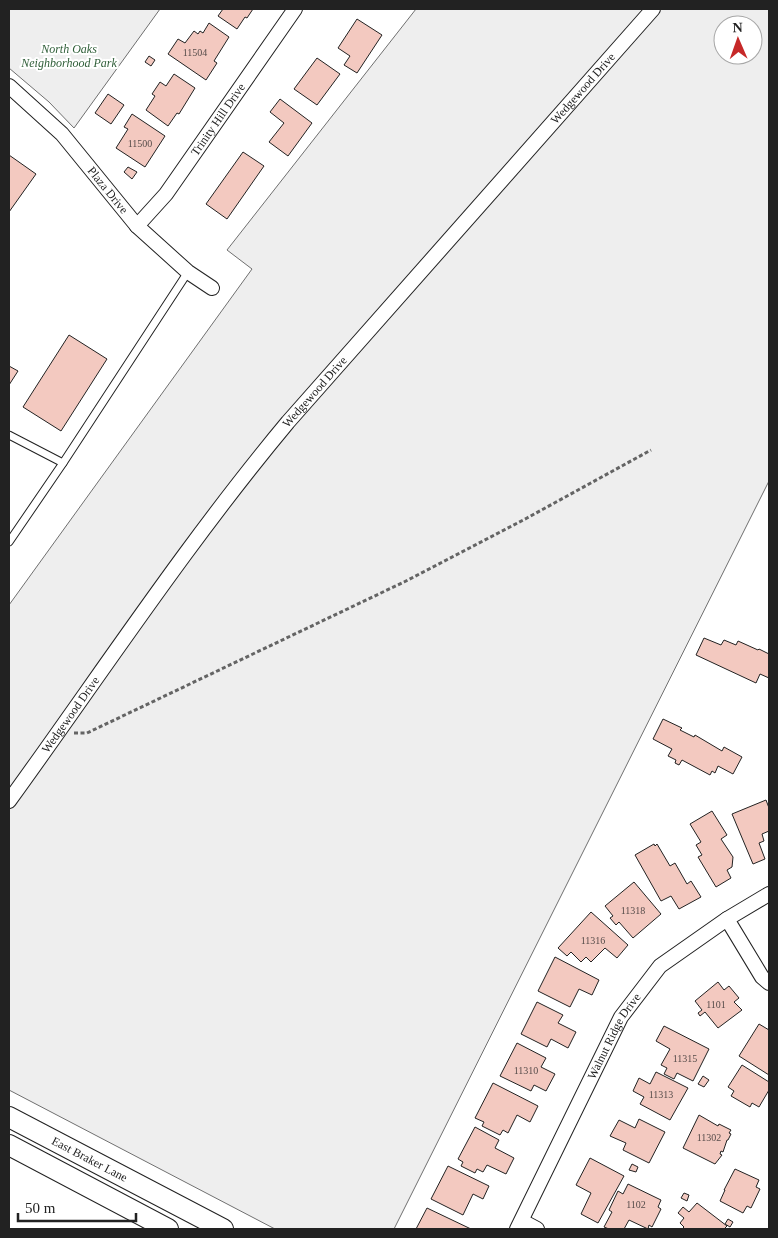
<svg xmlns="http://www.w3.org/2000/svg" width="778" height="1238" viewBox="0 0 778 1238" font-family="Georgia,serif">
	<style>
		.green { fill: #eee; stroke: #6f6f6f; fill-rule: evenodd }
		.building { fill: #f3c9c0; stroke: #222 }
		.lines { fill: none; stroke-linecap: round; stroke-linejoin: round }
		.service-casing { stroke: #222; stroke-width: 9 }
		.minor-casing { stroke: #222; stroke-width: 16 }
		.secondary-casing { stroke: #222; stroke-width: 22 }
		.path { stroke: #646464; stroke-width: 3; stroke-dasharray: 4 2.5; stroke-linecap: butt }
		.service { stroke: #fff; stroke-width: 7 }
		.minor { stroke: #fff; stroke-width: 14 }
		.secondary { stroke: #fff; stroke-width: 20 }
		.labels { text-anchor: middle; stroke-width: 4; stroke-linejoin: round; paint-order: stroke }
		.number-label { font-size: 10px; fill: #564c4a }
		.park-label { font-size: 12px; font-style: italic; fill: #2f5e38; stroke: #fff }
		.street-label { font-size: 12px; fill: #222; stroke: #fff }
	</style>
	<rect width="100%" height="100%" fill="#fff"/>
	<!-- green -->
	<g class="green">
		<polygon points="9,9 160,9 74,128 49,102 9,68"/>
		<path d="M416,9H769V481L394,1229H275L9,1090V605L252,269L227,250ZM723,25H753V55H723Z"/>
	</g>
	<!-- building -->
	<g class="building">
		<polygon points="223,9 253,9 247,18 245,17 237,29 218,16"/>
		<polygon points="357,19 382,35 357,73 344,65 350,56 338,48"/>
		<polygon points="209,23 229,37 214,61 217,63 206,80 168,54 178,39 185,43 194,31 198,34 200,31 203,33"/>
		<polygon points="149,56 155,60 151,66 145,62"/>
		<polygon points="317,58 340,74 317,105 294,89"/>
		<polygon points="174,74 195,88 179,114 177,113 168,126 146,110 155,96 152,94 160,82 166,86"/>
		<polygon points="108,94 124,105 111,124 95,113"/>
		<polygon points="280,99 312,123 288,156 269,142 284,123 270,112"/>
		<polygon points="132,114 165,136 145,167 116,148 128,129 124,127"/>
		<polygon points="243,152 264,166 227,219 206,204"/>
		<polygon points="9,155 36,174 9,212"/>
		<polygon points="128,167 137,172 132,179 124,172"/>
		<polygon points="69,335 107,359 61,431 23,407"/>
		<polygon points="9,366 18,371 9,385"/>
		<polygon points="704,638 721,645 724,640 736,645 738,641 758,650 759,649 769,654 769,678 760,674 756,683 696,655"/>
		<polygon points="663,719 682,728 680,730 694,737 695,735 722,751 724,747 742,757 733,774 718,766 715,773 712,771 710,775 682,760 679,765 675,763 676,760 668,756 672,749 653,739"/>
		<polygon points="766,800 769,808 769,831 762,834 764,841 759,843 765,859 753,864 732,814"/>
		<polygon points="712,811 727,835 721,839 733,857 732,867 727,870 731,878 716,887 698,857 702,855 696,845 701,842 690,824"/>
		<polygon points="654,844 655,846 657,844 670,866 675,863 687,884 691,881 701,897 679,909 671,896 661,901 635,855"/>
		<polygon points="634,882 661,914 633,938 619,922 616,925 610,918 613,916 605,906"/>
		<polygon points="591,912 628,945 617,958 605,948 591,962 586,957 581,962 571,952 567,956 558,948"/>
		<polygon points="555,957 599,980 592,995 579,989 570,1007 538,991"/>
		<polygon points="718,982 724,990 729,986 739,998 734,1002 742,1010 718,1028 705,1012 700,1016 698,1013 702,1010 695,1001"/>
		<polygon points="537,1002 563,1015 558,1023 576,1032 568,1048 551,1039 547,1047 521,1034"/>
		<polygon points="759,1024 769,1030 769,1075 739,1056"/>
		<polygon points="664,1026 709,1049 693,1081 677,1073 674,1079 664,1074 667,1068 661,1065 670,1049 656,1041"/>
		<polygon points="517,1043 546,1058 541,1067 555,1074 546,1091 534,1085 531,1091 500,1076"/>
		<polygon points="742,1065 769,1082 769,1090 759,1107 752,1103 750,1107 731,1096 734,1091 728,1087"/>
		<polygon points="656,1072 688,1088 670,1120 640,1104 644,1097 633,1091 639,1078 650,1084"/>
		<polygon points="703,1076 709,1080 704,1087 698,1084"/>
		<polygon points="493,1083 538,1106 530,1122 517,1115 508,1133 503,1130 500,1135 482,1126 484,1122 475,1118"/>
		<polygon points="699,1115 718,1126 719,1124 731,1130 729,1133 731,1134 728,1140 727,1140 723,1152 721,1151 720,1154 722,1155 715,1164 683,1148"/>
		<polygon points="639,1119 665,1132 649,1163 623,1150 626,1143 610,1136 619,1120 635,1128"/>
		<polygon points="475,1127 499,1140 495,1148 514,1158 506,1174 487,1165 483,1172 477,1169 475,1173 461,1166 463,1162 458,1159"/>
		<polygon points="590,1158 624,1176 598,1223 581,1214 591,1193 576,1185"/>
		<polygon points="632,1164 638,1167 636,1172 629,1170"/>
		<polygon points="448,1166 489,1186 483,1199 473,1194 463,1215 431,1199"/>
		<polygon points="735,1169 759,1180 756,1187 760,1189 751,1208 747,1206 743,1213 720,1201 725,1190 724,1190"/>
		<polygon points="628,1184 661,1200 658,1207 661,1209 652,1227 649,1225 648,1229 629,1220 624,1229 609,1229 604,1227 612,1212 609,1210 618,1191 623,1194"/>
		<polygon points="684,1193 689,1195 687,1201 681,1198"/>
		<polygon points="697,1203 727,1226 724,1229 682,1229 684,1227 680,1223 684,1218 678,1213 683,1207 689,1212"/>
		<polygon points="427,1208 471,1229 416,1229"/>
		<polygon points="728,1219 733,1222 730,1227 725,1224"/>
	</g>
	<g class="lines">
		<!-- service casing -->
		<g class="service-casing">
			<g id="service">
				<polyline points="9,435 63,463"/>
				<polyline points="9,542 63,463 188,272"/>
			</g>
		</g>
		<!-- minor casing -->
		<g class="minor-casing">
			<g id="minor">
				<path id="s1" d="M9,86L62,134L137,226L188,272L212,288"/>
				<path id="s2" d="M137,226L166,194L295,9"/>
				<path id="s3" d="M9,801C101,674 187,543 288,422L653,9"/>
				<polyline points="727,919 762,977 769,983"/>
				<polyline points="522,1221 537,1229"/>
				<path id="s4" d="M517,1229L621,1017L660,966L727,919L769,894"/>
			</g>
		</g>
		<!-- secondary casing -->
		<g class="secondary-casing">
			<g id="secondary">
				<path id="s5" d="M9,1117L223,1229"/>
				<polyline points="9,1145 168,1229"/>
			</g>
		</g>
		<!-- path -->
		<polyline class="path" points="74,733 87,733 404,582 527,518 651,450"/>
		<!-- service -->
		<use href="#service" class="service"/>
		<!-- minor -->
		<use href="#minor" class="minor"/>
		<!-- secondary -->
		<use href="#secondary" class="secondary"/>
	</g>
	<g class="labels">
		<!-- number labels -->
		<g class="number-label">
			<text x="195" y="56">11504</text>
			<text x="140" y="147">11500</text>
			<text x="633" y="914">11318</text>
			<text x="593" y="944">11316</text>
			<text x="716" y="1008">1101</text>
			<text x="685" y="1062">11315</text>
			<text x="526" y="1074">11310</text>
			<text x="661" y="1098">11313</text>
			<text x="709" y="1141">11302</text>
			<text x="636" y="1208">1102</text>
		</g>
		<!-- park labels -->
		<g class="park-label">
			<text x="69" y="53">North Oaks<tspan x="69" dy="14">Neighborhood Park</tspan></text>
		</g>
		<!-- street labels -->
		<g class="street-label">
			<text dy="4" stroke="none"><textPath href="#s3" startOffset="916">Wedgewood Drive</textPath></text>
			<text dy="4" stroke="none"><textPath href="#s2" startOffset="134">Trinity Hill Drive</textPath></text>
			<text dy="4" stroke="none"><textPath href="#s1" startOffset="144">Plaza Drive</textPath></text>
			<text dy="4" stroke="none"><textPath href="#s3" startOffset="511">Wedgewood Drive</textPath></text>
			<text dy="4" stroke="none"><textPath href="#s3" startOffset="106">Wedgewood Drive</textPath></text>
			<text dy="4" stroke="none"><textPath href="#s4" startOffset="216">Walnut Ridge Drive</textPath></text>
			<text dy="4" stroke="none"><textPath href="#s5" startOffset="91">East Braker Lane</textPath></text>
		</g>
	</g>
	<!-- border -->
	<rect width="778" height="1238" fill="none" stroke="#222222" stroke-width="20"/>
	<!-- north arrow -->
	<g transform="translate(738 40) rotate(358)"><circle r="24" fill="#ffffff" stroke="#a7a7a7"/>
	<path d="M0-4L9 19L0 12L-9 19Z" fill="#c62828"/>
	<text y="-8" font-size="14" font-weight="bold" text-anchor="middle" fill="#222222">N</text>
	</g>
	<!-- scale -->
	<path d="M18 1213v8h118v-8" fill="none" stroke="#222222" stroke-width="2.5"/>
	<text x="25" y="1213" font-size="15" fill="#222222" stroke="#ffffff" stroke-width="4" paint-order="stroke">50 m</text>
</svg>
